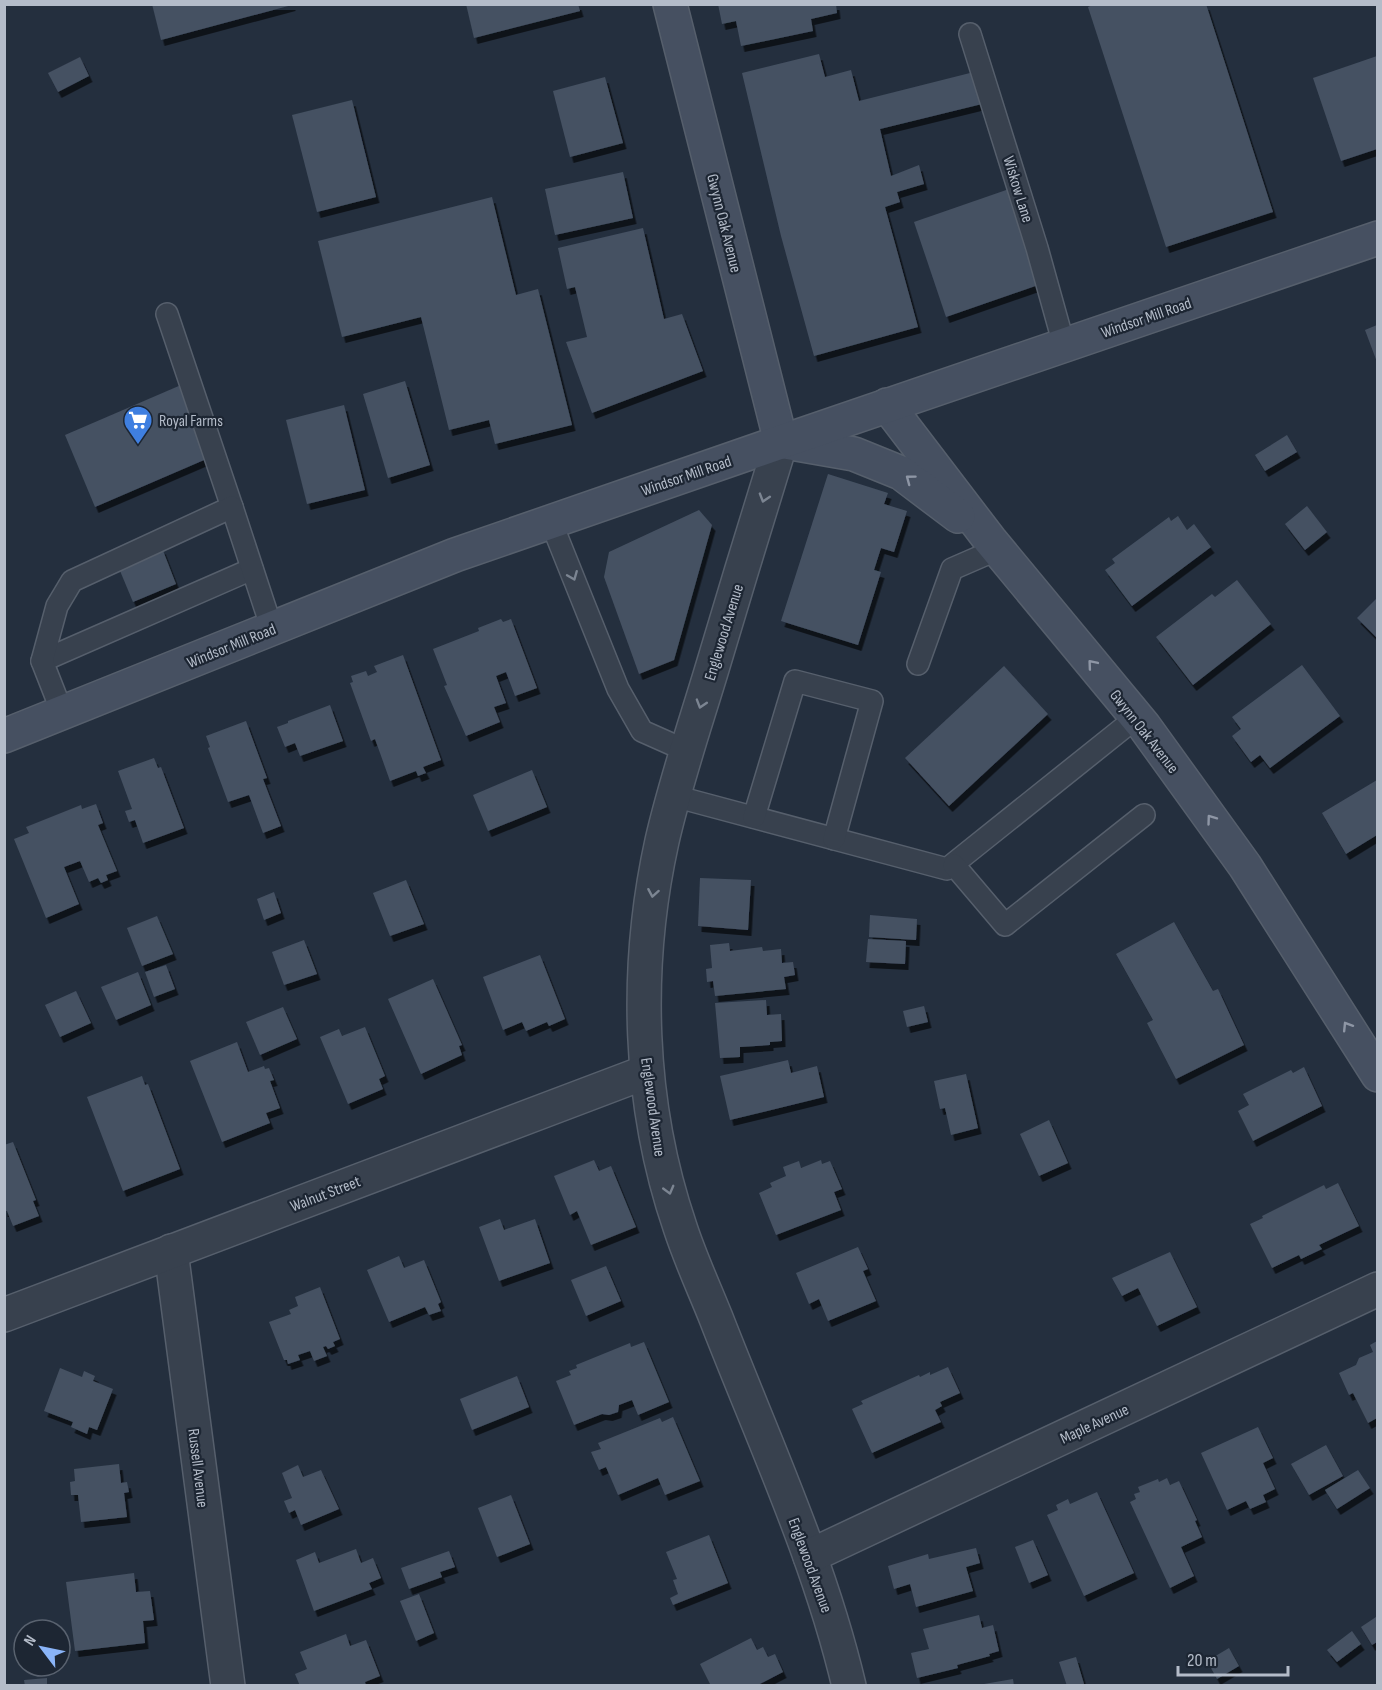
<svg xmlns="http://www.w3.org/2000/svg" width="1382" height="1690" viewBox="0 0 1382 1690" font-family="'Sofia Sans Condensed',sans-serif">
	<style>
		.building { fill: #455162; filter: url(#shadow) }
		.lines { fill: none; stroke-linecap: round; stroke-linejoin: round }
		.lane-casing { stroke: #565f6c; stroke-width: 24 }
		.street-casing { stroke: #565f6c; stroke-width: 36 }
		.secondary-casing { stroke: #565f6c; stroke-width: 36 }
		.lane { stroke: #38414e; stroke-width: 21 }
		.street { stroke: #38414e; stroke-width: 33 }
		.secondary { stroke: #465061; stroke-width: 33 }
		.oneway { stroke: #8e96a5 }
		.oneway2 { stroke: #7c8592 }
		.labels { text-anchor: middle; stroke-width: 4.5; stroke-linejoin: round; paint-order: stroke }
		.street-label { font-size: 16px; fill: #b4bcc9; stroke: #1d2633 }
		.poi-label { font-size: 16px; fill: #b4bcc9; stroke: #1d2633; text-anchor: start }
	</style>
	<defs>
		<filter id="shadow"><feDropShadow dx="3.5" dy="6" stdDeviation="0" flood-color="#0009"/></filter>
	</defs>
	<rect width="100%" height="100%" fill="#242f3e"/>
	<!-- building -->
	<g class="building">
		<polygon points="152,4 292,4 292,5 161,40"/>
		<polygon points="466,4 578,4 580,11 474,38"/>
		<polygon points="718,4 836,4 837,13 811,19 813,31 741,46 736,21 722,24"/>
		<polygon points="1095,4 1206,4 1273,212 1166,247 1088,7"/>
		<polygon points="819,54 825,77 851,70 859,101 974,72 982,104 880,129 891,176 919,165 924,184 897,192 900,202 885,207 918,327 814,356 781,236 742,73"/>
		<polygon points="1377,56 1377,149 1341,161 1313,78"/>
		<polygon points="80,57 89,76 58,92 48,73"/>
		<polygon points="605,77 623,143 570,157 553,91"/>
		<polygon points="352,100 376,197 317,212 292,115"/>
		<polygon points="623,172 633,218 555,235 545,189"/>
		<polygon points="1012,188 1044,283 946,317 914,222"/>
		<polygon points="492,197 516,295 538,289 572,425 495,444 489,420 449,430 421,317 342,337 318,241"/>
		<polygon points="643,228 664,319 682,314 703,371 592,413 566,342 587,337 575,287 567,289 558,248"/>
		<polygon points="1377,325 1377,362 1365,330"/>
		<polygon points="405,381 430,465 388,478 363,394"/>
		<polygon points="181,385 211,457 95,507 65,435"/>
		<polygon points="344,405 365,490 307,504 286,420"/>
		<polygon points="1287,435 1297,452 1265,471 1255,455"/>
		<polygon points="828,474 888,493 884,504 907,511 894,552 881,548 874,570 881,572 858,645 781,621"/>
		<polygon points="1307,506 1327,532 1305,550 1285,524"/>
		<polygon points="699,510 712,525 674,660 639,674 604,577 609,552"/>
		<polygon points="1178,516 1187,530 1194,524 1211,547 1132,606 1105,570 1115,563 1112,559 1169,517 1171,521"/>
		<polygon points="162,548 176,584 133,602 118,566"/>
		<polygon points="1237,580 1271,624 1193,685 1156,637 1212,594 1215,597"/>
		<polygon points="1377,598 1377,638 1357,618"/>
		<polygon points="501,619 503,622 511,619 537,688 515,696 506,672 496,676 506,703 494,707 500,722 466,736 444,686 447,685 433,649 479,631 478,628"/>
		<polygon points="403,655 441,760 423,767 426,773 418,776 416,771 390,781 375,739 371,741 350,683 353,682 351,676 366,671 368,676 377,672 374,666"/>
		<polygon points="1302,665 1340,716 1270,768 1260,755 1251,762 1232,736 1241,729 1232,717"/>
		<polygon points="1004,666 1048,714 949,806 905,758"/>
		<polygon points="330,705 343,741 300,756 295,743 285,747 277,727 288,723 288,721"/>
		<polygon points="246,721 267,778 263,779 281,826 263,833 249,795 228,802 208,748 210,747 206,736"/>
		<polygon points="154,758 158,768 161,767 184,828 143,843 135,820 129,822 125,811 132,809 118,771"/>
		<polygon points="532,770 547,807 488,831 473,795"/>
		<polygon points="1377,780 1377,835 1346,854 1322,813"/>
		<polygon points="96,804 103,823 98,825 117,871 106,875 108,880 101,883 98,878 89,882 80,861 64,867 79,904 46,918 14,839 29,833 26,827 81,805 82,809"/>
		<polygon points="700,878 751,880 748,930 698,926"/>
		<polygon points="406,880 424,924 390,936 373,893"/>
		<polygon points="274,892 281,913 264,920 257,899"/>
		<polygon points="870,915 917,919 916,940 869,937"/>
		<polygon points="157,916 173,954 142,966 127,928"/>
		<polygon points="1174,922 1213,991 1218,989 1244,1045 1176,1079 1147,1023 1153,1020 1116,954"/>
		<polygon points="868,939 906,941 905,964 866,962"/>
		<polygon points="304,940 317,974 284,985 272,952"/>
		<polygon points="729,943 730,951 762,947 763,951 781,949 782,963 793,962 795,975 784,977 786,989 715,996 713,981 707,982 706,969 712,968 710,945"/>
		<polygon points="540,955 565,1019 549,1026 547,1022 526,1031 522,1022 503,1030 483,977"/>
		<polygon points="166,965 175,989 154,997 145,972"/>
		<polygon points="138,972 151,1005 116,1020 101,987"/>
		<polygon points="433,979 462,1045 459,1046 462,1055 421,1074 388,999"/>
		<polygon points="76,991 91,1023 60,1037 45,1005"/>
		<polygon points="766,1000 767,1015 781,1014 782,1041 770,1042 770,1045 740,1047 740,1057 720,1058 715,1003"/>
		<polygon points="924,1006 928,1022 907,1027 903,1011"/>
		<polygon points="283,1007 297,1039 260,1055 246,1022"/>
		<polygon points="365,1027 385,1076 379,1079 383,1089 348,1104 320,1037 339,1029 342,1036"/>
		<polygon points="237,1042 248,1072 264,1066 265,1069 269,1068 274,1080 270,1081 280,1108 266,1113 270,1123 222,1142 190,1061"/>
		<polygon points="788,1060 791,1073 817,1066 824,1097 730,1120 720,1076"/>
		<polygon points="1304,1067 1322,1106 1253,1141 1238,1111 1249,1105 1243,1094 1291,1070 1293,1073"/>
		<polygon points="966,1074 978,1128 951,1135 945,1108 940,1109 934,1081"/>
		<polygon points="142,1076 145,1085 148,1084 180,1169 123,1191 87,1097"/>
		<polygon points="1049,1120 1068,1163 1039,1176 1020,1134"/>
		<polygon points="13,1142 36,1200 33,1201 39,1216 13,1226 7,1211 4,1211 4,1145"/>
		<polygon points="594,1160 599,1171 611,1166 636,1227 591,1245 577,1211 570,1215 554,1176"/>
		<polygon points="821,1160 822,1164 830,1161 842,1189 834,1192 841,1210 776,1235 759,1193 772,1187 770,1183 786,1176 783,1167 799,1161 801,1168"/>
		<polygon points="1338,1183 1359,1226 1319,1245 1322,1249 1301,1259 1299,1255 1272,1268 1250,1224 1263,1218 1262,1216 1324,1185 1326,1189"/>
		<polygon points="500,1219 504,1230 535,1219 550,1263 499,1281 479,1227"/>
		<polygon points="858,1247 868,1269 863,1271 876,1301 828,1321 819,1299 809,1304 796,1273"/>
		<polygon points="1170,1252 1197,1307 1157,1326 1138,1288 1122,1296 1112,1278"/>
		<polygon points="399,1256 404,1268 424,1260 441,1302 438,1304 441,1311 429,1315 425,1307 389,1322 367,1270"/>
		<polygon points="606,1266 621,1301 586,1316 571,1280"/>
		<polygon points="320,1287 340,1339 333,1342 335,1346 328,1349 326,1346 323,1347 327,1356 314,1361 310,1351 298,1355 300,1360 288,1364 287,1360 284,1360 269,1322 291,1314 289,1310 298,1306 295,1297"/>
		<polygon points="1377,1341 1377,1418 1368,1423 1353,1393 1349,1395 1339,1373 1356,1365 1359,1358 1373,1352 1370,1345"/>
		<polygon points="644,1342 669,1402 638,1415 632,1400 619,1405 618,1412 609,1415 602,1414 574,1425 556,1381 571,1375 569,1371 577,1368 576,1365 630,1343 631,1347"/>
		<polygon points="948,1367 960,1393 940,1402 942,1406 935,1410 941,1422 872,1453 852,1409 863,1404 861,1401 919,1375 920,1377 930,1372 930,1375"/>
		<polygon points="60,1368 82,1377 84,1371 95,1376 93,1381 113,1389 97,1430 89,1427 87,1434 71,1427 73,1422 44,1411"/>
		<polygon points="517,1376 529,1407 472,1430 460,1399"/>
		<polygon points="673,1417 700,1481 665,1495 658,1478 618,1495 606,1467 599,1470 591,1452 601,1449 598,1443 660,1418 662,1422"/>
		<polygon points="1258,1427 1273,1458 1263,1463 1275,1489 1263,1495 1266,1502 1250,1509 1246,1501 1227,1510 1201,1453"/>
		<polygon points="1326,1445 1343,1476 1309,1495 1291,1464"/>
		<polygon points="119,1464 121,1483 127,1482 129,1492 124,1493 127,1517 81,1522 78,1495 71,1495 70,1482 75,1481 74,1469"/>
		<polygon points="298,1465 303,1477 321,1470 339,1509 301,1525 295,1510 289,1513 284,1501 292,1498 282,1473"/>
		<polygon points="1358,1470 1370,1488 1337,1509 1325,1490"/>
		<polygon points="1167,1478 1170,1485 1179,1481 1197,1520 1195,1521 1202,1537 1181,1547 1194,1576 1170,1588 1130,1502 1136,1499 1134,1494 1140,1492 1138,1487 1158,1479 1159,1482"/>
		<polygon points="1097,1492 1134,1573 1084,1596 1047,1515 1058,1510 1056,1505 1068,1499 1070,1504"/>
		<polygon points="511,1495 530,1544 497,1557 478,1508"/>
		<polygon points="709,1535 728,1583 673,1605 670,1598 678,1594 673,1580 677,1579 666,1552"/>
		<polygon points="1033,1540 1048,1575 1029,1583 1015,1547"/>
		<polygon points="976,1548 980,1563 966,1567 973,1591 916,1607 910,1584 894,1589 888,1566 928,1554 929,1559"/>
		<polygon points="356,1549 361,1563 373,1558 381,1578 369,1583 372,1589 314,1611 296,1560 315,1552 319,1563"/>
		<polygon points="449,1551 455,1567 440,1572 442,1577 409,1589 401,1568"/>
		<polygon points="134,1573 136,1592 150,1591 154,1620 143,1621 145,1643 75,1651 66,1582"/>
		<polygon points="419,1594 434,1633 416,1641 400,1601"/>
		<polygon points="979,1615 982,1628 993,1625 999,1651 989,1654 990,1656 957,1665 958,1668 917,1678 911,1653 929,1649 923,1629"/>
		<polygon points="1376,1617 1377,1619 1377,1642 1372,1645 1361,1627"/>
		<polygon points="1352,1631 1361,1644 1337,1662 1327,1650"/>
		<polygon points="346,1634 350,1646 366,1640 380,1676 365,1682 366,1686 313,1684 300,1686 295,1674 307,1669 300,1652"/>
		<polygon points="751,1638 757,1650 763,1647 768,1657 775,1654 783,1672 756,1686 711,1686 700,1664"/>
		<polygon points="1229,1648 1239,1666 1217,1679 1207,1661"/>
		<polygon points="1076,1657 1084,1684 1067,1686 1059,1662"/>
		<polygon points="47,1678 47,1686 25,1686 24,1680"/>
		<polygon points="1013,1679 1014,1686 984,1686 984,1684"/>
	</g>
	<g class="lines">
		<!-- lane casing -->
		<g class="lane-casing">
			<g id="lane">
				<polyline points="970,34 1037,248 1064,345"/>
				<polyline points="167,314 232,507"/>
				<polyline points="551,522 618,689 642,731 687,751"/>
				<polyline points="42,661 252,569"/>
				<polyline points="918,664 952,569 998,549"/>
				<polyline points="62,712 42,661 57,606 72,581 232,507 272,629"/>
				<polyline points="674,796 947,869 1137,717"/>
				<polyline points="754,817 795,681 872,701 834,839"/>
				<polyline points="954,865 1005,925 1144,815"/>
			</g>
		</g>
		<!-- street casing -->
		<g class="street-casing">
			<g id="street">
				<path d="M781,442C757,519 734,595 711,672C694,728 675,784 662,841C634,968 638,1104 680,1227C690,1258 704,1288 716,1318C763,1439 819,1559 849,1686"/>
				<polyline points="171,1251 228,1686"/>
				<polyline points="4,1315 646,1072"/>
				<polyline points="810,1556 1378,1289"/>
			</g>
		</g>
		<!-- secondary casing -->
		<g class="secondary-casing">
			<g id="secondary">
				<polyline points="670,4 781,442"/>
				<polyline points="887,405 990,540 1144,726 1245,866 1378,1075"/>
				<polyline points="785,442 854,454 901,473 958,516"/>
				<polyline points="4,736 455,555 781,442 1378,238"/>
			</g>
		</g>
		<!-- lane -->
		<use href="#lane" class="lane"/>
		<!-- street -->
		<use href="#street" class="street"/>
		<!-- secondary -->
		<use href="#secondary" class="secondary"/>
	</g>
	<!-- one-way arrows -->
	<defs><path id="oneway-chevron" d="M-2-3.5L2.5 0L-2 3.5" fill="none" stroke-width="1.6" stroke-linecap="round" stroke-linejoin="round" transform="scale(1.5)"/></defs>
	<g class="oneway">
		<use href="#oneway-chevron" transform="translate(910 479) rotate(-143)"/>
		<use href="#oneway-chevron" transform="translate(1092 664) rotate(-130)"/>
		<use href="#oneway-chevron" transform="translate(1211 819) rotate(-126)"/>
		<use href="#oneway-chevron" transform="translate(1347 1026) rotate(-122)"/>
	</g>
	<g class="oneway2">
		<use href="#oneway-chevron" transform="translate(764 498) rotate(107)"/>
		<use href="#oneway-chevron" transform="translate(573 576) rotate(68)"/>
		<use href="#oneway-chevron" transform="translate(701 704) rotate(107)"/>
		<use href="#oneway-chevron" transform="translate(653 893) rotate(100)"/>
		<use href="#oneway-chevron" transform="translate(669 1190) rotate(75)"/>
	</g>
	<!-- icons -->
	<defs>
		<g id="supermarket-pin" transform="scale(1.5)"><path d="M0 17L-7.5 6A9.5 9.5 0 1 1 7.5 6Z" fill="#3f7fe0" stroke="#1d2633"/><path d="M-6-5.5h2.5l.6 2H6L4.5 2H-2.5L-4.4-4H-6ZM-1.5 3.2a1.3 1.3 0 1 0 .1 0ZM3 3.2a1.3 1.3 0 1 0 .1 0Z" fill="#fff"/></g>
	</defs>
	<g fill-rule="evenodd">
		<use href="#supermarket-pin" x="138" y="420"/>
	</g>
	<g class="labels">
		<!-- street labels -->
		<g class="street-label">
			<text transform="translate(1019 189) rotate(73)" y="6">Wiskow Lane</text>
			<text transform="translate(725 223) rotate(76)" y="6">Gwynn Oak Avenue</text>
			<text transform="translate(1146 317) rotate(-19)" y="6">Windsor Mill Road</text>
			<text transform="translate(686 475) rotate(-19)" y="6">Windsor Mill Road</text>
			<text transform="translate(723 632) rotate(-73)" y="6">Englewood Avenue</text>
			<text transform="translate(231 645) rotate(-22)" y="6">Windsor Mill Road</text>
			<text transform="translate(1145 731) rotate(52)" y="6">Gwynn Oak Avenue</text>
			<text transform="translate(654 1107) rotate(82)" y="6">Englewood Avenue</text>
			<text transform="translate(325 1193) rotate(-21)" y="6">Walnut Street</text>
			<text transform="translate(1094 1423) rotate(-25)" y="6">Maple Avenue</text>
			<text transform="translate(199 1468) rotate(83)" y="6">Russell Avenue</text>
			<text transform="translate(811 1565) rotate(70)" y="6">Englewood Avenue</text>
		</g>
		<!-- poi labels -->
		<g class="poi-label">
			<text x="159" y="426">Royal Farms</text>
		</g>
	</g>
	<!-- border -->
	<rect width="1382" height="1690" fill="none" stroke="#b4bcc9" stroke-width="12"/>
	<!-- north arrow -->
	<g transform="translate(42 1648) rotate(302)"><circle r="28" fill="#1d2633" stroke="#59626f" stroke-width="1.5"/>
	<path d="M0-4.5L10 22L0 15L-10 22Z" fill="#8ab4f8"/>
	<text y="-9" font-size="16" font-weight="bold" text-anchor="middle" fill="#b4bcc9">N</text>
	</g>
	<!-- scale -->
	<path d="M1178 1666v9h110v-9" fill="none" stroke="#b4bcc9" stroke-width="3"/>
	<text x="1187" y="1666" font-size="18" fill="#b4bcc9" stroke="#1d2633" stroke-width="4.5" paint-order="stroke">20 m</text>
</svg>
